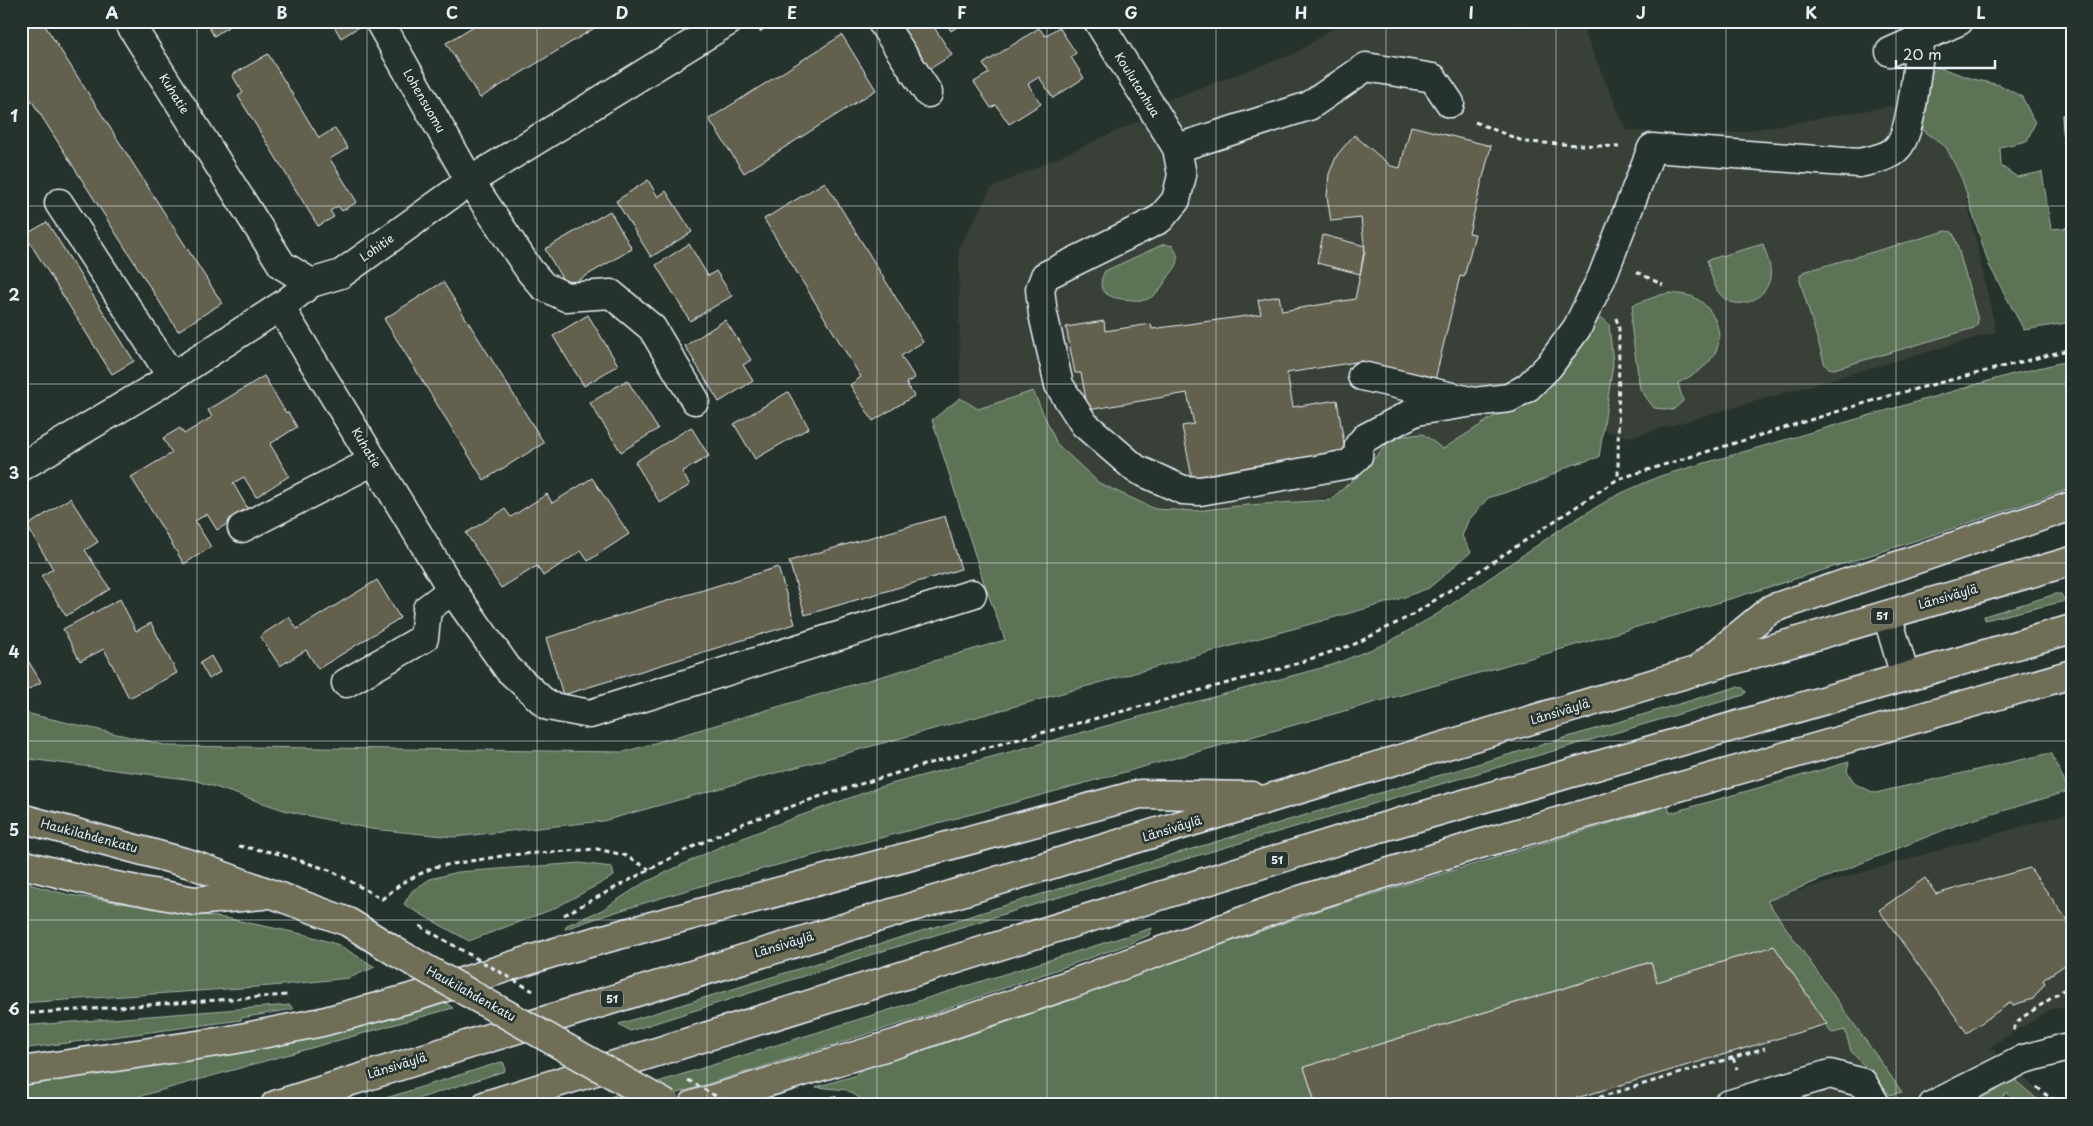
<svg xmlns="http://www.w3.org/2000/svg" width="2093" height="1126" viewBox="0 0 2093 1126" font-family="'Playpen Sans',sans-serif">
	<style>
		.built { fill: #394137 }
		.green { fill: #5c7357; stroke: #a2b2a8 }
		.building { fill: #64614e; stroke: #e8f1f8 }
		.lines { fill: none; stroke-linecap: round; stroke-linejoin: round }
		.minor-casing { stroke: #e8f1f8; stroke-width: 31 }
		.major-casing { stroke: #e8f1f8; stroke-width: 31 }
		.highway-casing { stroke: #e8f1f8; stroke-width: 31 }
		.path { stroke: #e8f1f8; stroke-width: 3; stroke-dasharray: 5 4; stroke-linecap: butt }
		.minor { stroke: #26332d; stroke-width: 28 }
		.major { stroke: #716e59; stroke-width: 28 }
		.highway { stroke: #716e59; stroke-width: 28 }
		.major-bridge-casing { stroke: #e8f1f8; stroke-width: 31; stroke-linecap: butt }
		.path-bridge { stroke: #e8f1f8; stroke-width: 3; stroke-dasharray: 5 4; stroke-linecap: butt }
		.major-bridge { stroke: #716e59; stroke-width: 28 }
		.grid { fill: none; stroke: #e8f1f8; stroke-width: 1; stroke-opacity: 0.55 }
		.labels { text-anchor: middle; stroke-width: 5; stroke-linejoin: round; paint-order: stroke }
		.shield { fill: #26332d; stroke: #aeb8bb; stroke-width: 1 }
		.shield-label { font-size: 11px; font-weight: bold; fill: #e8f1f8 }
		.street-label { font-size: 12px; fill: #e8f1f8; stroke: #26332d }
		.neatline { fill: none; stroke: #e8f1f8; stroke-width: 2 }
		.grid-label { font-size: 16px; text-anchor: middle; font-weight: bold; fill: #e8f1f8 }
	</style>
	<rect width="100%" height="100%" fill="#26332d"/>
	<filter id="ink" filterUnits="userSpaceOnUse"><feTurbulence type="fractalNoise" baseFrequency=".02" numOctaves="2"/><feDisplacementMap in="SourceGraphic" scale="10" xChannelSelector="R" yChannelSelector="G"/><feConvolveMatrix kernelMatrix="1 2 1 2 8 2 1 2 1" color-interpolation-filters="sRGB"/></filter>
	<g filter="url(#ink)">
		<!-- built -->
		<g class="built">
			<polygon points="1344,21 1507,21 1513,28 1581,24 1626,130 1709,137 1891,106 1946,147 1962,179 1996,332 1631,437 1545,416 1340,494 983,580 932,420 960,398 959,248 991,188 1143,119 1167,100 1296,53"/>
			<polygon points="2072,812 2072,1007 2051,1009 1990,1047 2054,1105 1123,1105 1373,1013"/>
		</g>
		<!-- green -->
		<g class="green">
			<polygon points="1938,67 1973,79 2000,85 2022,97 2035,123 2027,141 2000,147 2001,166 2017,177 2042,172 2051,229 2072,227 2072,322 2024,330 1989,265 1962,179 1946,147 1912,122 1924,79"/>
			<polygon points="1946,231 1952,232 1955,237 1978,320 1977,325 1974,328 1834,369 1829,368 1825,365 1800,281 1800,276 1803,272"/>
			<path d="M1164,244L1173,246C1181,261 1179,263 1169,276C1163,285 1158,294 1148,299C1144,301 1138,300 1133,300C1114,299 1092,295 1105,271Z"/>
			<path d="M1763,244C1766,254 1772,267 1770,278C1765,303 1731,314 1717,290C1712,281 1710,270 1707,260Z"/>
			<path d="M1670,293C1677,294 1685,294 1693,297C1712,305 1725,332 1716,351C1709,367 1693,375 1678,383L1683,401L1673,410L1654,408L1640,389L1631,324L1633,305L1660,295Z"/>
			<polygon points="1602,318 1609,324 1613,364 1599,457 1569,466 1538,482 1488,498 1468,521 1462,536 1471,552 1429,588 1393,601 603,821 454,837 371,829 287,811 194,780 21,758 21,712 169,746 624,752 1005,640 983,580 932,420 960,398 978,409 1033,391 1057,444 1099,483 1155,509 1195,511 1248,505 1330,500 1363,471 1393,437 1423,434 1443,449 1493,417 1532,402 1573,357 1593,323"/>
			<path d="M2072,360V488C1727,608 1373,703 1020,801C868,843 714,877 565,929L567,925L602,910L642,884L715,849L783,822L880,787L1332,665L1387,643L1439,613L1565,526L1615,496L1660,476L2009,375Z"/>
			<polygon points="2056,594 2061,594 2065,601 1985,620 1984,616"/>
			<polygon points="1736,687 1743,688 1746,692 1744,695 1138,873 857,959 630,1031 619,1024 1094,878"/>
			<polygon points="2051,753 2069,791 1959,824 1767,901 1902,1092 1890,1095 1851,1051 1845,1030 1832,1033 1774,946 1657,982 1650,962 1304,1067 1316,1105 870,1105 847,1090 816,1087 854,1076 864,1067 913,1053 1324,909 1668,806 1670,813 1849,762 1847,771 1855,784 1875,793"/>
			<polygon points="580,863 612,867 614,876 553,909 469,941 408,907 404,904 412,891 430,879 458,872"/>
			<polygon points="21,882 69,895 230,919 307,935 339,945 375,967 349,978 271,986 21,1003"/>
			<polygon points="1152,928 1149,935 1129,944 926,1016 640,1105 584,1105"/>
			<path d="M446,1003L453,1008L109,1105H21V1084C164,1065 308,1046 446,1003Z"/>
			<polygon points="290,1005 293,1009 241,1018 241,1020 21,1049 21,1026"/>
			<polygon points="501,1062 504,1063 505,1071 411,1101 399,1105 364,1105"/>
			<polygon points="2011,1077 2044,1105 2018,1105 2007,1093 1993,1105 1959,1105"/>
		</g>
		<!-- building -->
		<g class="building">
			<polygon points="21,21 42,21 222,303 178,331 21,84"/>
			<polygon points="205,21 237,21 214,36"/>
			<polygon points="331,21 359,21 362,25 341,38"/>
			<polygon points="482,21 606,21 480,98 446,43"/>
			<polygon points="896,21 930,21 952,55 928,70"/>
			<polygon points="945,21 966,21 951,31"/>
			<polygon points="1059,27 1076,53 1071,57 1084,78 1053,98 1039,77 1028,84 1041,104 1009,124 996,105 991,108 974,82 989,73 983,64 1039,28 1045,36"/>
			<polygon points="842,35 876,90 744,173 709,119"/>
			<polygon points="268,54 319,138 335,128 348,148 330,159 357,202 342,211 338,206 330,211 334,217 318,226 238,96 243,93 232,75"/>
			<polygon points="2072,114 2072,144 2064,145 2062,115"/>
			<polygon points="1411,126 1491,146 1469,233 1475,234 1464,277 1460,276 1434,384 1381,371 1383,366 1362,361 1287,373 1293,407 1337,400 1346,456 1193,483 1182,426 1194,424 1187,393 1088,410 1081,373 1075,373 1066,327 1104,321 1105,331 1151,324 1152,329 1261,314 1258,300 1279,296 1282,311 1355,299 1365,251 1361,218 1331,221 1327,196 1329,174 1337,155 1354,135 1391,166 1400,168"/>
			<polygon points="648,180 658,197 666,191 692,232 651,257 616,201"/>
			<polygon points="825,182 923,342 901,356 915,378 906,383 914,396 873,421 850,385 861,377 764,219"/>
			<polygon points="610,211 632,249 567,287 545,249"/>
			<polygon points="47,222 134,361 112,374 25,235"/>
			<polygon points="1323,235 1365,246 1360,274 1317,263"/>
			<polygon points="689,244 708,276 716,271 732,296 690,321 656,265"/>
			<polygon points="443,282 544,443 484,480 384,319"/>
			<polygon points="588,315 618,365 584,386 553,336"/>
			<polygon points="725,320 751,360 743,365 753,381 719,402 685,346"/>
			<polygon points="264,376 286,413 288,412 297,427 270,444 289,476 256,497 244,477 233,483 249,511 217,530 207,514 195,521 211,547 184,564 131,477 172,453 163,438 180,428 184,434 212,417 208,410"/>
			<polygon points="627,380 658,429 621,452 590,403"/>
			<polygon points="788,392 809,428 755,459 734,424"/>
			<polygon points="691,427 709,456 682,472 690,485 660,503 635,462"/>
			<polygon points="592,478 629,534 588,561 581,551 543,576 537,566 501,588 466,533 505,509 511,517 547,494 552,503"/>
			<polygon points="70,498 98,542 85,550 110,589 66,616 41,576 53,569 27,526"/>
			<polygon points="945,516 961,569 805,615 789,561"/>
			<polygon points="778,567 795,624 563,695 546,638"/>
			<polygon points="377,580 400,618 318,669 306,650 280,666 260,636 289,617 297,629"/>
			<polygon points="120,599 136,631 151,623 177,673 129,698 104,649 80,661 63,629"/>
			<polygon points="21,649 41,682 21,694"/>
			<polygon points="211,656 220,672 209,679 200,663"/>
			<polygon points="2030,868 2072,927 2072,960 2043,980 2045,983 2033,999 2013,1005 2011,1002 1967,1033 1879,910 1925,878 1936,894"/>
			<polygon points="1774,946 1827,1024 1553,1105 1316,1105 1304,1067 1651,962 1657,982"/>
		</g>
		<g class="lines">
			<!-- minor casing -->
			<g class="minor-casing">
				<g id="minor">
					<polyline points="128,21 282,265 311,283"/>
					<polyline points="379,21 470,181 530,271 543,286 566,297 611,294 652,328 695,400"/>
					<polyline points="881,21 928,93"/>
					<polyline points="1098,21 1177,148 1182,175 1176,200 1160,219 1045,276 1040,289 1043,314 1059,385 1084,424 1136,469 1183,490 1200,491 1349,464 1358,456 1359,445 1365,438 1416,411 1474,402"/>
					<polyline points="1890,52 1959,21"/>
					<polyline points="1177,148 1309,106 1366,67 1433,78 1450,103"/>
					<polyline points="59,203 172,377"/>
					<polyline points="280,307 452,590 508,669 548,706 590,714 972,594"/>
					<path d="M1362,376L1474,402L1509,398L1528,387L1549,366L1577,328L1602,277L1652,148L1859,163C1872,160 1889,158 1898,147C1913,130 1917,63 1921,38"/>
					<polyline points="21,467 172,377 287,302 311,283 341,274 470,181 729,21"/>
					<polyline points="242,528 374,461"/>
					<polyline points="1887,615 1905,676"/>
					<polyline points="346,683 424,638 427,609 452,590"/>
					<polyline points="1727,1105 1830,1074 1863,1083 1876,1105"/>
					<polyline points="1933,1105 2024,1059 2072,1046"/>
				</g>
			</g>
			<!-- major casing -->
			<g class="major-casing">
				<g id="major">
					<polyline points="21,818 191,864 348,922 396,952"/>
					<polyline points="21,864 90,881 194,901 263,895"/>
				</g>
			</g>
			<!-- highway casing -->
			<g class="highway-casing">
				<g id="highway">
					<polyline points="1703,665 1771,609 2072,506"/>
					<polyline points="21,1071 231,1040 322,1022 418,996 552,953 1140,794 1252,796"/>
					<path d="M275,1105C872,917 1471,735 2072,561"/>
					<polyline points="486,1105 1359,834 2072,629"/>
					<polyline points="693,1105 898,1043 1071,984 1300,900 1473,846 2072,674"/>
				</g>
			</g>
			<!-- path -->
			<g class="path">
				<polyline points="759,31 774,21"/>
				<polyline points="1475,122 1525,142 1619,147"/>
				<polyline points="1637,272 1663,285"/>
				<polyline points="1616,318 1619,328 1618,479"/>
				<polyline points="239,846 276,853 332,871 382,899 402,883 434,867 508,855 597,849 624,855 649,869"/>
				<polyline points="564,915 684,851 744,823 824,795 937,761 1280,669 1355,644 1414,614 1618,479 1888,396 2072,349"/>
				<polyline points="21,1014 288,995"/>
				<polyline points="2013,1030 2020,1019 2065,989 2072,988"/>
				<polyline points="1733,1058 1737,1069"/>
				<path d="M2037,1087C2048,1097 2056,1104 2072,1101"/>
				<polyline points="831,1098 835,1097 849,1105"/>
				<polyline points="1573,1105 1765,1048"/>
			</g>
			<!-- minor -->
			<use href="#minor" class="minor"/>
			<!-- major -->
			<use href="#major" class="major"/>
			<!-- highway -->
			<use href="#highway" class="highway"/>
			<!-- major-bridge casing -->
			<g class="major-bridge-casing">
				<polyline id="major-bridge" points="396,952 667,1105"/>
			</g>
			<!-- path-bridge -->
			<g class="path-bridge">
				<polyline points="420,926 533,991"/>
				<polyline points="688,1080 731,1105"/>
			</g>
			<!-- major-bridge -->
			<use href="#major-bridge" class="major-bridge"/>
		</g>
	</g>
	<!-- grid -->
	<path class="grid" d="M197,21V1105M367,21V1105M537,21V1105M707,21V1105M877,21V1105M1047,21V1105M1216,21V1105M1386,21V1105M1556,21V1105M1726,21V1105M1896,21V1105M21,206H2072M21,384H2072M21,563H2072M21,741H2072M21,920H2072"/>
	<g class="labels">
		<!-- shield labels -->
		<g class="shield">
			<rect x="1871" y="607.5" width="22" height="17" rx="4"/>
			<rect x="1266" y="851.5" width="22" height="17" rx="4"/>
			<rect x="601" y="990.5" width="22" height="17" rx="4"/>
		</g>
		<g class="shield-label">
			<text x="1882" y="620">51</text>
			<text x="1277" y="864">51</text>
			<text x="612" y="1003">51</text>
		</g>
		<!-- street labels -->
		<g class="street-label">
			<text transform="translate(1137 85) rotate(58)" y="4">Koulutanhua</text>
			<text transform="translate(174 94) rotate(58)" y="4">Kuhatie</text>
			<text transform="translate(424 101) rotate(60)" y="4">Lohensuomu</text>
			<text transform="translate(377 248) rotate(-35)" y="4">Lohitie</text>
			<text transform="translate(366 448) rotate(59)" y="4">Kuhatie</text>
			<text transform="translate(1948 597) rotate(-16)" y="4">Länsiväylä</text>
			<text transform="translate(1560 712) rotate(-17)" y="4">Länsiväylä</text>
			<text transform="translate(1172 829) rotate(-17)" y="4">Länsiväylä</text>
			<text transform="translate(89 836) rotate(15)" y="4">Haukilahdenkatu</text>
			<text transform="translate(784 945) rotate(-17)" y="4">Länsiväylä</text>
			<text transform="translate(471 994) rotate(29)" y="4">Haukilahdenkatu</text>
			<text transform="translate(397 1066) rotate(-17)" y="4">Länsiväylä</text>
		</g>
	</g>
	<!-- margin -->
	<rect width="2093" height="1126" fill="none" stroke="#26332d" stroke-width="55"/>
	<!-- scale -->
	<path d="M1896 60v8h99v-8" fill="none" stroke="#e8f1f8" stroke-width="2.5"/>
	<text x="1903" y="60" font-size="15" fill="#e8f1f8" stroke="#26332d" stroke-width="4" paint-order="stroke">20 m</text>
	<rect x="28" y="28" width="2038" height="1070" class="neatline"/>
	<g class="grid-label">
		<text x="112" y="19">A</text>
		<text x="282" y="19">B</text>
		<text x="452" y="19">C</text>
		<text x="622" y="19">D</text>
		<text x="792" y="19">E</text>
		<text x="962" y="19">F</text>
		<text x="1131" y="19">G</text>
		<text x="1301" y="19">H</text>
		<text x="1471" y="19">I</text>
		<text x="1641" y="19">J</text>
		<text x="1811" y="19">K</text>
		<text x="1981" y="19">L</text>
		<text x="14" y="122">1</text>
		<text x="14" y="301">2</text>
		<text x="14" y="479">3</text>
		<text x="14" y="658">4</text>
		<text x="14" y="836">5</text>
		<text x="14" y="1015">6</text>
	</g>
</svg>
